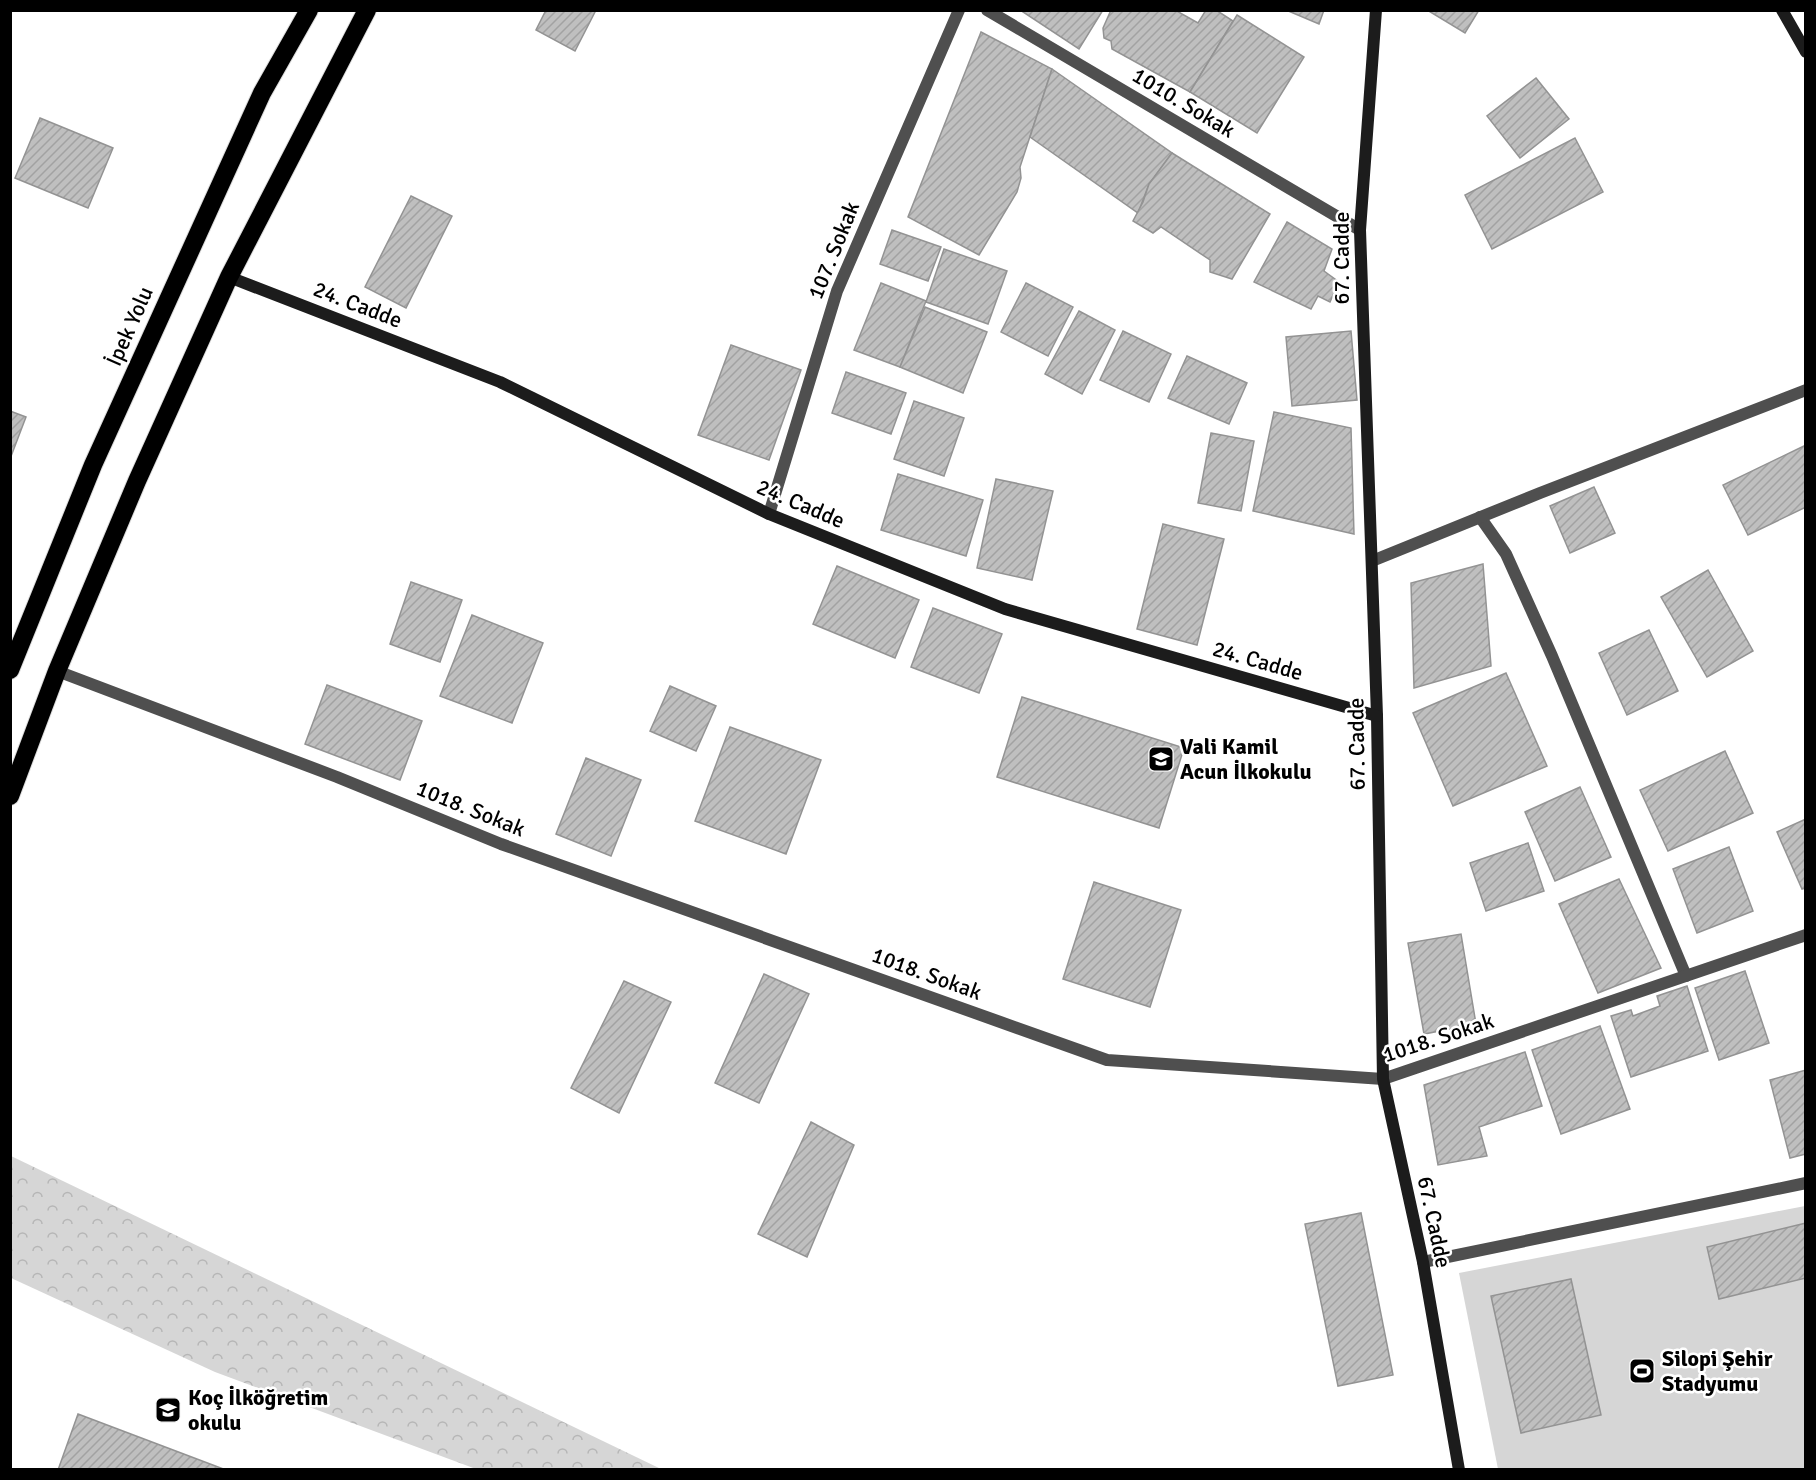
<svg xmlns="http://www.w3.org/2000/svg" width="1816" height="1480" viewBox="0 0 1816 1480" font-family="Signika,sans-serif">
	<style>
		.park { fill: url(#park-crowns) }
		.pitch { fill: #d6d6d6 }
		.building { fill: url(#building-hatch); stroke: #939393; stroke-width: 1.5 }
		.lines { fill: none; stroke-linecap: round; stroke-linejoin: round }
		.highway-casing { stroke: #dbdbdb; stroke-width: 20 }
		.street { stroke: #4f4f4f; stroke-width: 12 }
		.secondary { stroke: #1c1c1c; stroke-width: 12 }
		.highway { stroke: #000; stroke-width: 18 }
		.labels { text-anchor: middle; stroke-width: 5; stroke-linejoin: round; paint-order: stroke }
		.street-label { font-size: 22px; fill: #000; stroke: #fff }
		.poi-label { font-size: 22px; font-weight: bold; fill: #000; stroke: #fff; text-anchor: start }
	</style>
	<defs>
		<pattern id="park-crowns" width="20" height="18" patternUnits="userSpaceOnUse" patternTransform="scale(1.5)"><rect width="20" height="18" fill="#d6d6d6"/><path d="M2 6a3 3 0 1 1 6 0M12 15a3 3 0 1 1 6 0" fill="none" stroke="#b6b6b6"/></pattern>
		<pattern id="building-hatch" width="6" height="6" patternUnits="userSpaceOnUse" patternTransform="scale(1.5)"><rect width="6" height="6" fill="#bfbfbf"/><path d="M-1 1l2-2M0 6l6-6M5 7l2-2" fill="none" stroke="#a2a2a2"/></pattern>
	</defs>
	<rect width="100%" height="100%" fill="#fff"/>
	<!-- park -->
	<polygon class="park" points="10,1156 11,1156 661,1469 476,1469 215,1372 11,1278"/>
	<!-- pitch -->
	<polygon class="pitch" points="1805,1206 1805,1469 1498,1469 1459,1273"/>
	<!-- building -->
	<g class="building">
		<polygon points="546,10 596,10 575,51 536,30"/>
		<polygon points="1020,10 1103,10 1079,49"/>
		<polygon points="1111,10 1175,10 1198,23 1206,10 1216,10 1233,21 1190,92 1112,49 1111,41 1104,38 1103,28"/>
		<polygon points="1286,10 1324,10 1319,24"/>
		<polygon points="1427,10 1479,10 1465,33"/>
		<polygon points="1237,15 1304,57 1257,133 1190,92"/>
		<polygon points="981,32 1052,69 1020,167 1021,178 1017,192 979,255 908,217"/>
		<polygon points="1052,69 1172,153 1149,184 1138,213 1030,137"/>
		<polygon points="1536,78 1569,119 1520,158 1487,116"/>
		<polygon points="40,118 113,148 88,208 15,178"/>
		<polygon points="1575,138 1603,192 1492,249 1465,195"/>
		<polygon points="1172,153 1270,214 1232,279 1210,272 1210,260 1161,227 1153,233 1133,221 1143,202 1149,184"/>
		<polygon points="411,196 452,216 406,308 365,287"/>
		<polygon points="1287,222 1332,249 1324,271 1339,282 1330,302 1318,296 1311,309 1254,282"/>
		<polygon points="892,230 941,247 928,281 880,264"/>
		<polygon points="944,249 1007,271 988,324 926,302"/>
		<polygon points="881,283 926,301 900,367 854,350"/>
		<polygon points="1026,283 1073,307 1048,356 1001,332"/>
		<polygon points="925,307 987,332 963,393 900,367"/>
		<polygon points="1079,311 1115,330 1082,394 1045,374"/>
		<polygon points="1123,331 1171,354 1149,402 1100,380"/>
		<polygon points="1351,331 1357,400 1292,406 1286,337"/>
		<polygon points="731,345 801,370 769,460 698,435"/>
		<polygon points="1187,356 1247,383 1229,424 1168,398"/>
		<polygon points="846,372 906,393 891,434 832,413"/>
		<polygon points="914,401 964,418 944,476 894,459"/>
		<polygon points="10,411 26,417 10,459"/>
		<polygon points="1274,412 1351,428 1354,534 1253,511"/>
		<polygon points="1211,433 1254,441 1241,511 1198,503"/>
		<polygon points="1806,445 1806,507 1748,535 1723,485"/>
		<polygon points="898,474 983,500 966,556 881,530"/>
		<polygon points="996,479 1053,491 1032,580 977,568"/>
		<polygon points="1594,487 1615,533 1570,553 1550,506"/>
		<polygon points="1163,524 1224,539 1197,645 1137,629"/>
		<polygon points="1483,564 1491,666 1414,688 1411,583"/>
		<polygon points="837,566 919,600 895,658 813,624"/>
		<polygon points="1708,570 1753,651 1707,677 1661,597"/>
		<polygon points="411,582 462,600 440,662 390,644"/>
		<polygon points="933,608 1002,634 979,693 911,667"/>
		<polygon points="472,615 543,643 512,723 440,696"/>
		<polygon points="1649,630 1678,691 1627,715 1599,653"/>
		<polygon points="1506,673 1547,766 1453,806 1413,713"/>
		<polygon points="327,685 422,721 400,780 305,744"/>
		<polygon points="670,686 716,706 696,751 650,731"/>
		<polygon points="1022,697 1184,748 1159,828 997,777"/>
		<polygon points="730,727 821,760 786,854 695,821"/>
		<polygon points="1725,751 1753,813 1668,851 1640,790"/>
		<polygon points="586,758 641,780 611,856 556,834"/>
		<polygon points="1580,787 1611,857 1555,881 1525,812"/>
		<polygon points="1806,819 1806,888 1802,889 1777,832"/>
		<polygon points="1528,843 1544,891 1486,911 1470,863"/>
		<polygon points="1729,847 1753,911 1697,933 1673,869"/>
		<polygon points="1619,879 1661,968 1598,993 1559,904"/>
		<polygon points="1094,882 1181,910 1150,1007 1063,979"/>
		<polygon points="1461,934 1476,1024 1424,1034 1408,943"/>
		<polygon points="1745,971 1769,1043 1719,1060 1695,988"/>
		<polygon points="764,974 809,994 759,1103 715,1083"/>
		<polygon points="624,981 671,1002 619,1113 571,1088"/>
		<polygon points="1687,986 1708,1051 1631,1077 1611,1016 1631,1010 1633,1016 1660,1006 1657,996"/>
		<polygon points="1600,1026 1630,1109 1561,1134 1532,1050"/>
		<polygon points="1525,1052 1542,1106 1479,1127 1487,1156 1438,1165 1424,1085"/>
		<polygon points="1806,1070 1806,1154 1790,1158 1770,1080"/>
		<polygon points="811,1122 854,1145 807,1257 758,1234"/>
		<polygon points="1361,1213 1393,1375 1338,1386 1305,1224"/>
		<polygon points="1806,1223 1806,1278 1719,1299 1707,1247"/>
		<polygon points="1571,1279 1601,1415 1521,1433 1491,1296"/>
		<polygon points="78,1414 226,1470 58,1470"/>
	</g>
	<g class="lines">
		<!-- highway casing -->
		<g class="highway-casing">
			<g id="highway">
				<polyline points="10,670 93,465 262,93 309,10"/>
				<polyline points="10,796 57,671 137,481 229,277 367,10"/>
			</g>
		</g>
		<!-- street -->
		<g class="street">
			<polyline points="987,10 1360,230"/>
			<polyline points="769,514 837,291 959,10"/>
			<polyline points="1480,517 1506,554 1552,656 1686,976"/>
			<polyline points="1372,561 1540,493 1806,390"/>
			<polyline points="57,671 337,777 501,844 1107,1060 1383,1079 1806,935"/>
			<polyline points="1423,1262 1806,1183"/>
		</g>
		<!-- secondary -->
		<g class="secondary">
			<polyline points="1376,10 1360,230 1377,716 1383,1079 1423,1262 1459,1470"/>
			<polyline points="1782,10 1806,52"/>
			<polyline points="229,277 500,382 769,514 1005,609 1377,716"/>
		</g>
		<!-- highway -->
		<use href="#highway" class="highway"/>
	</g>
	<!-- icons -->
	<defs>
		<g id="school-square" transform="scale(1.35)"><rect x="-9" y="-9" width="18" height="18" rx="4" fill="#000" stroke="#fff"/><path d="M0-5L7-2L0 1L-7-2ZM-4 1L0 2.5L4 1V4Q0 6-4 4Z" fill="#fff"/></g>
		<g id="stadium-square" transform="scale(1.35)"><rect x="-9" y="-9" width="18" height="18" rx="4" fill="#000" stroke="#fff"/><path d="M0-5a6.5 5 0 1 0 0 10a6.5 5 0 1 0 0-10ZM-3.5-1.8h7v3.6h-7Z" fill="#fff"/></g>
	</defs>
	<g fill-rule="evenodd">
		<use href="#school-square" x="1161" y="759"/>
		<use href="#stadium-square" x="1642" y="1371"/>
		<use href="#school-square" x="168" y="1410"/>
	</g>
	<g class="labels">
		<!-- street labels -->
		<g class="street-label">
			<text transform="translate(1184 102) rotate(31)" y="8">1010. Sokak</text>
			<text transform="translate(833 250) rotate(-68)" y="8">107. Sokak</text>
			<text transform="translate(1341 258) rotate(-90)" y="8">67. Cadde</text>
			<text transform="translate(358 304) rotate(21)" y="8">24. Cadde</text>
			<text transform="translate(129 326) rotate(-66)" y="8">İpek Yolu</text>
			<text transform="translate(801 503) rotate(23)" y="8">24. Cadde</text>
			<text transform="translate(1258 660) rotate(16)" y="8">24. Cadde</text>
			<text transform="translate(1356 744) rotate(-91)" y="8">67. Cadde</text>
			<text transform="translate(471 808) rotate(22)" y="8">1018. Sokak</text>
			<text transform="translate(927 973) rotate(20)" y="8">1018. Sokak</text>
			<text transform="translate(1438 1037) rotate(-18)" y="8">1018. Sokak</text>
			<text transform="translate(1435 1222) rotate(78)" y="8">67. Cadde</text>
		</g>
		<!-- poi labels -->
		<g class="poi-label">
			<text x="1180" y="754">Vali Kamil<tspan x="1180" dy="25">Acun İlkokulu</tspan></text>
			<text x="1662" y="1366">Silopi Şehir<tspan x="1662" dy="25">Stadyumu</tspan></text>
			<text x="188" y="1405">Koç İlköğretim<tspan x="188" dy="25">okulu</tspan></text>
		</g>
	</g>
	<!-- border -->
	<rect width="1816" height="1480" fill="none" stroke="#000000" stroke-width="24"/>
</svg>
